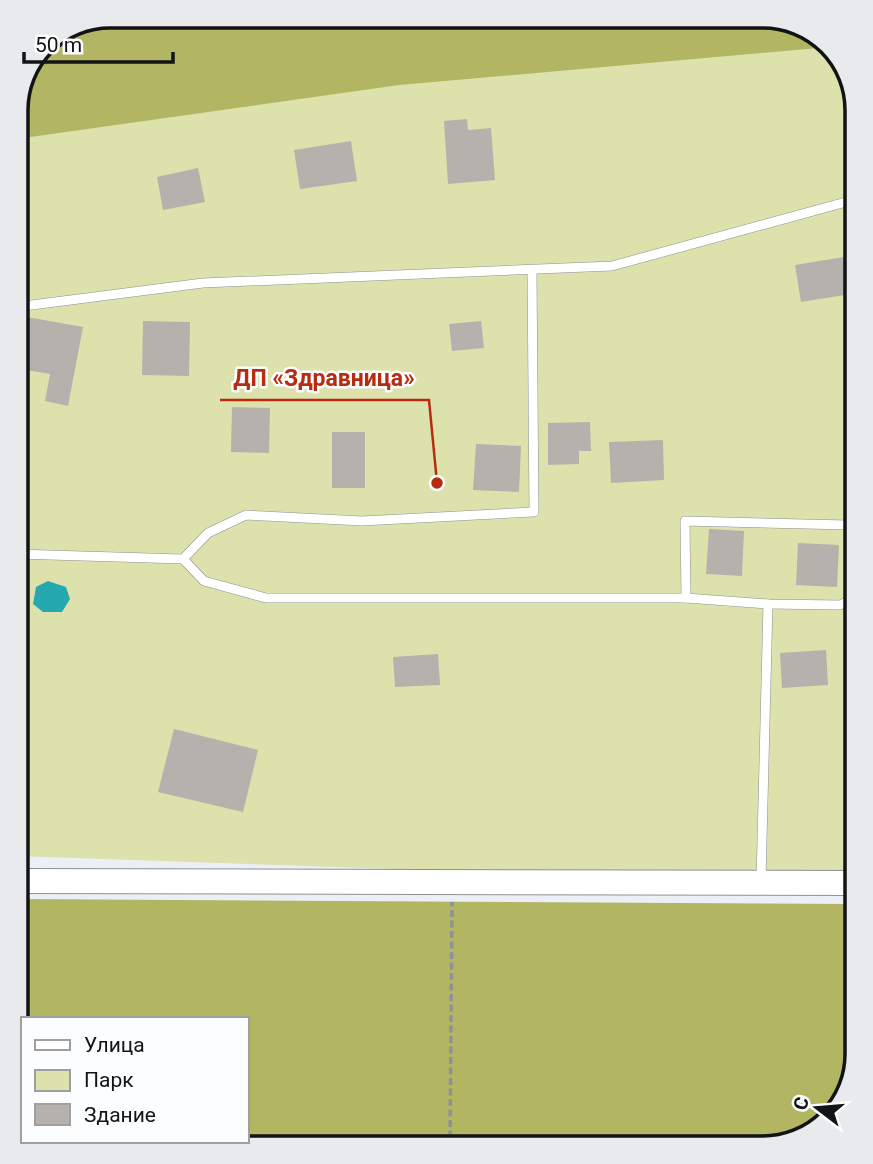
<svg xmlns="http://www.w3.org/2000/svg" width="873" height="1164" viewBox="0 0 873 1164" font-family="Roboto,sans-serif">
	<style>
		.green { fill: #dde1ab }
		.forest { fill: #b2b562 }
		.water { fill: #26a9ae }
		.building { fill: #b7b1ad }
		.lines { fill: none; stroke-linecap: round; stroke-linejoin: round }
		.lane-casing { stroke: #8d9196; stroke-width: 10 }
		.secondary-casing { stroke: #8d9196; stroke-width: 26 }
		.path { stroke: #8e9195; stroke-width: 3.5; stroke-dasharray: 7 3.5; stroke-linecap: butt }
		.lane { stroke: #fff; stroke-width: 9 }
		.secondary { stroke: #fff; stroke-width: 24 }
		.rim { fill: none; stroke: #121315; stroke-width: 3.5 }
		.leader { fill: none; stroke: #b72c0f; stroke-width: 2.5 }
		.callout-dot { fill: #b72c0f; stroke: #fcfdfe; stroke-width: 2.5 }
		.callout-label { font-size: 23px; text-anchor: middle; font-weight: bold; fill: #b72c0f; stroke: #fcfdfe; stroke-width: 5; stroke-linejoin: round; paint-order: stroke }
	</style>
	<rect width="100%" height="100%" fill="#ecf0f6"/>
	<!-- green -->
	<polygon class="green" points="110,16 769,16 810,28 842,58 857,110 857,885 16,856 16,103 47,39"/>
	<!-- forest -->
	<g class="forest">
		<polygon points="110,16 769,16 810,28 830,47 399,85 16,139 16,103 47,39"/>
		<polygon points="16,899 857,904 857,1055 845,1101 815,1133 764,1148 104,1148 81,1141 247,1141 247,1019 23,1019 23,1078 16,1054"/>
	</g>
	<!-- water -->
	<polygon class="water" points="48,581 66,587 70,599 62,612 43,612 33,604 36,587"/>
	<!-- building -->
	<g class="building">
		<polygon points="467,119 468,130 491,128 495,180 448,184 444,121"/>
		<polygon points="351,141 357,181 300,189 294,150"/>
		<polygon points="198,168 205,202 163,210 157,177"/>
		<polygon points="856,255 857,293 801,302 795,265"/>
		<polygon points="27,317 83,327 68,406 45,401 50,374 26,370 27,362 19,361"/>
		<polygon points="143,321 190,322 189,376 142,375"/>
		<polygon points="481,321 484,348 452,351 449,324"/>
		<polygon points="232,407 270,408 269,453 231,452"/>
		<polygon points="590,422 591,451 579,451 579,464 548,465 548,423"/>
		<rect x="332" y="432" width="33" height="56"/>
		<polygon points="663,440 664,480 611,483 609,442"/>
		<polygon points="476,444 521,446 519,492 473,490"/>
		<polygon points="709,529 744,531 742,576 706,574"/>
		<polygon points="798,543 839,545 837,587 796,585"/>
		<polygon points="826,650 828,685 782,688 780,653"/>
		<polygon points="438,654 440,685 395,687 393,657"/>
		<polygon points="174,729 258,750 243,812 158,792"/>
	</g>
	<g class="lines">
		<!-- lane casing -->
		<g class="lane-casing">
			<g id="lane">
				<polyline points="16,307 203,283 612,266 857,199"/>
				<polyline points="16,554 183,559 204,581 266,598 686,598"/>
				<polyline points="183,559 208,533 246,515 362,521 534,512 532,270"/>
				<polyline points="857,597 840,605 768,604 686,598 685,521 848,525 857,538"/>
				<polyline points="761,881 768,604"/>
			</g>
		</g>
		<!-- secondary casing -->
		<g class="secondary-casing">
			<polyline id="secondary" points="16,881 857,883"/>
		</g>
		<!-- path -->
		<polyline class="path" points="450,1148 452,902"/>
		<!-- lane -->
		<use href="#lane" class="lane"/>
		<!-- secondary -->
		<use href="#secondary" class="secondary"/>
	</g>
	<!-- crop -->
	<path d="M0 0H873V1164H0ZM110 28H763A82 82 0 0 1 845 110V1054A82 82 0 0 1 763 1136H110A82 82 0 0 1 28 1054V110A82 82 0 0 1 110 28Z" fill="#e9eaeb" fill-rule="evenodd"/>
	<path class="rim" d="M110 28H763A82 82 0 0 1 845 110V1054A82 82 0 0 1 763 1136H110A82 82 0 0 1 28 1054V110A82 82 0 0 1 110 28Z"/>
	<!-- callouts -->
	<path class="leader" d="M437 483L429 400H220"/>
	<circle class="callout-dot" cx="437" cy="483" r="7"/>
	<g class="callout-label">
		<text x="324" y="386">ДП «Здравница»</text>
	</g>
	<!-- legend -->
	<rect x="21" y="1017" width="228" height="126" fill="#fcfdfe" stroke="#9e9fa1" stroke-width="2"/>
	<rect x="35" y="1040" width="35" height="10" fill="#ffffff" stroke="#9e9fa1" stroke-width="2"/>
	<text x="84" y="1052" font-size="21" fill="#121315">Улица</text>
	<rect x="35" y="1070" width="35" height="21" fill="#dde1ab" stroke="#9e9fa1" stroke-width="2"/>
	<text x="84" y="1087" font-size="21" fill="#121315">Парк</text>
	<rect x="35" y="1104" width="35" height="21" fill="#b7b1ad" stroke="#9e9fa1" stroke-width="2"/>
	<text x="84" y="1122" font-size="21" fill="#121315">Здание</text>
	<!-- north arrow -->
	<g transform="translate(817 1108) rotate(286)" stroke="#fcfdfe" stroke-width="5" paint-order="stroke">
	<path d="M0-5L12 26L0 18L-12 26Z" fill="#121315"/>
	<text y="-10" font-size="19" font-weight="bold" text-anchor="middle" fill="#121315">С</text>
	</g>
	<!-- scale -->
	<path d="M24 52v10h149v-10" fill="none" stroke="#121315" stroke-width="3.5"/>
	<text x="35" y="52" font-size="21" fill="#121315" stroke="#fcfdfe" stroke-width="5" paint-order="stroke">50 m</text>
</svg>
